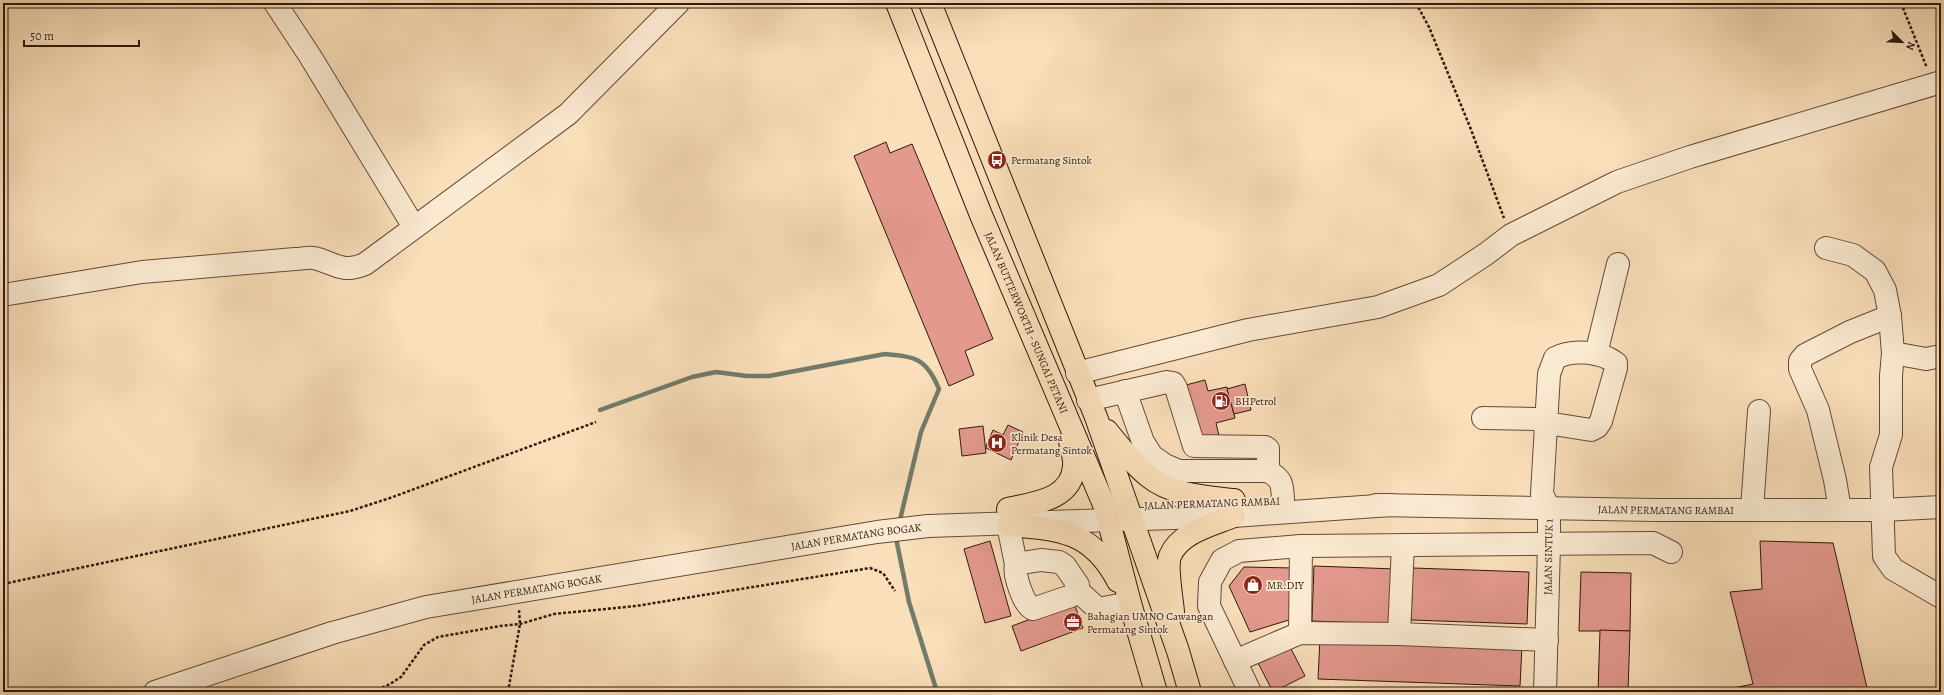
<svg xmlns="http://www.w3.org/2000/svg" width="1944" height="695" viewBox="0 0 1944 695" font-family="Alegreya,serif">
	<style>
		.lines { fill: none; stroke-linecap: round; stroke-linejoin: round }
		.stream { stroke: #727b6c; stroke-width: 4.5 }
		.building { fill: #e3998e; stroke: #31180c }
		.minor-casing { stroke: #634a38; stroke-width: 24 }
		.highway-casing { stroke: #31180c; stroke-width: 24 }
		.path { stroke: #31180c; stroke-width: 2.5; stroke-dasharray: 3 2; stroke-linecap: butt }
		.minor { stroke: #fbead2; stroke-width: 22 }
		.highway { stroke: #f9dfba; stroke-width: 22 }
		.labels { text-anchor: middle; stroke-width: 3.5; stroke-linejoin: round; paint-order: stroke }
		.poi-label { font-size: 11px; fill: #31180c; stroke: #fbead2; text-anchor: start }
		.street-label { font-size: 11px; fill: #31180c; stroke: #fbead2 }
	</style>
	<rect width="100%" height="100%" fill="#f9dfba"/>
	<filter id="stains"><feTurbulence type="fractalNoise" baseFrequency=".005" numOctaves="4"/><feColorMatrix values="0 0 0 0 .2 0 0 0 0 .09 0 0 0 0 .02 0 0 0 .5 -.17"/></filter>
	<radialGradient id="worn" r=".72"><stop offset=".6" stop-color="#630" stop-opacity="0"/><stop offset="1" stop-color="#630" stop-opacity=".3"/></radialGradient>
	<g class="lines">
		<!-- stream -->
		<g class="stream">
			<path d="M600,410L692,377L716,372L747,376H769L885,354C916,357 926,358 939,389L921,432L899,524"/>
			<polyline points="898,535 897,543 909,602 937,692"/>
			<polyline points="1927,692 1941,689"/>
		</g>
	</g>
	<!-- building -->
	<g class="building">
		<polygon points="886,142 890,153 912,144 993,339 965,351 974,375 949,386 854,156"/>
		<polygon points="1205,380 1208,391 1227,387 1235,418 1216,423 1220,440 1201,445 1186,385"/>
		<polygon points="1245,384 1251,410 1234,414 1227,389"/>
		<polygon points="1008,425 1023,432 1011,460 986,448 986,446 993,430 1003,435"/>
		<polygon points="983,426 986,453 962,456 959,429"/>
		<polygon points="990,541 1011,616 985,623 964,549"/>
		<polygon points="1760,541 1833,543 1868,692 1714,692 1753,684 1730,592 1762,589"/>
		<polygon points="1314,566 1396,569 1394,624 1312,621"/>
		<polygon points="1244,567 1294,568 1292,619 1250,632 1229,586"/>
		<polygon points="1413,568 1529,572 1527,624 1411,620"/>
		<polygon points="1581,572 1631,573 1630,631 1579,631"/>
		<polygon points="1074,603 1083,628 1021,651 1012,626"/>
		<polygon points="1600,630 1630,631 1628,692 1598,692"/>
		<polygon points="1320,638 1522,646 1520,686 1318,679"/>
		<polygon points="1288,643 1305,676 1273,692 1256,659"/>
	</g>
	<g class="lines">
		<!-- minor casing -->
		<g class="minor-casing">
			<g id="minor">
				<polyline points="275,3 310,56 414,227"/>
				<polyline points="1826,248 1853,255 1875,271 1885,290 1890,316 1893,353 1891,376 1891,435 1881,467 1884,556 1893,569 1941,597"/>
				<path d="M3,295L142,272L295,259C301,259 308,257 314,258C335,263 342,274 365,264L568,114L678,3"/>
				<polyline points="1893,353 1926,359 1941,356"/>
				<polyline points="1596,354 1618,264"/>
				<polyline points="1077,373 1248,330 1378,307 1439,285 1486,254 1511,235 1617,182 1690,157 1941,82"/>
				<path d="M1125,391L1143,442L1152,456L1165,465L1179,471H1268C1283,480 1282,484 1283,500"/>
				<polyline points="1088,400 1167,382 1173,383 1176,388 1194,446 1265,447 1268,449 1268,471"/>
				<path d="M1483,418L1535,419L1547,423L1591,430L1597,427L1601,421L1616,368V363C1600,351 1572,349 1555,358L1549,374L1542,494L1549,508V545L1545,692"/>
				<path id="s1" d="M1376,505L1655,510H1882L1941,507"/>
				<polyline points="1752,509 1759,411"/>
				<polyline points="1840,510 1835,480 1818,410 1800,369 1800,361 1805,355 1850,332 1890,316"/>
				<polyline points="1008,525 1016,564"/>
				<path d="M1078,591V585L1065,566L1059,562L1041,560L1016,564C1013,574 1024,606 1033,609L1071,596L1078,591L1098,609L1130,603"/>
				<polyline points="1300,633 1301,546"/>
				<polyline points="1399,634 1403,545"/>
				<polyline points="1235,661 1300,633 1399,634 1547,640"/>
				<path id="s2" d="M155,692L332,633L426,607L877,532L928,526L1234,516L1391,505"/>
				<polyline points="1250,692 1209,606 1210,582 1222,560 1239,551 1301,546 1653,543 1671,552"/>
			</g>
		</g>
		<!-- highway casing -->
		<g class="highway-casing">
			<g id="highway">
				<path id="s3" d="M897,3L981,215L1105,507L1130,603L1156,692"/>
				<polyline points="930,3 1096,417 1178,651 1190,692"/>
				<path d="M1107,431C1120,447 1132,463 1148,476C1171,495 1205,497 1234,500"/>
				<path d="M1008,509C1034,503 1072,500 1074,466C1075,458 1071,448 1070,441"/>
				<path d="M1008,525C1060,529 1092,531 1118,581"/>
				<path d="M1173,612C1172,599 1166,567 1170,556C1180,532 1212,525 1234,516"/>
			</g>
		</g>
		<!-- path -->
		<g class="path">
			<polyline points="1416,3 1429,27 1470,127 1504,218"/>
			<polyline points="1901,3 1927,68"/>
			<polyline points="3,584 350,511 390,498 596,422"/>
			<polyline points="373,692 390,684 401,677 424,645 438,637 500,626 520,624 554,614 636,606 870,568 883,573 895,591"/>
			<polyline points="508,692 520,624 519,610"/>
		</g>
		<!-- minor -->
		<use href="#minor" class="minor"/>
		<!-- highway -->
		<use href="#highway" class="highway"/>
	</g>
	<!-- icons -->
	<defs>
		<g id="bus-disc" transform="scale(1)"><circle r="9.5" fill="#8f2418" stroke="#fbead2"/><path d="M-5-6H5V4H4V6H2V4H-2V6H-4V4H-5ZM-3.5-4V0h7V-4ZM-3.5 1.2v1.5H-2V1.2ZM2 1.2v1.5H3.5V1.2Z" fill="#fff"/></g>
		<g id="fuel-disc" transform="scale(1)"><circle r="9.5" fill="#8f2418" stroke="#fbead2"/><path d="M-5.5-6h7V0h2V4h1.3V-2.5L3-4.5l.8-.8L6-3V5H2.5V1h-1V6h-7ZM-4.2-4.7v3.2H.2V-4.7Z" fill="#fff"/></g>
		<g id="hospital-disc" transform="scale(1)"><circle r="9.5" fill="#8f2418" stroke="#fbead2"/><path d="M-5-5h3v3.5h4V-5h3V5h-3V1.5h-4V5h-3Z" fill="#fff"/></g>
		<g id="shop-disc" transform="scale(1)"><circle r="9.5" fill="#8f2418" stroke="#fbead2"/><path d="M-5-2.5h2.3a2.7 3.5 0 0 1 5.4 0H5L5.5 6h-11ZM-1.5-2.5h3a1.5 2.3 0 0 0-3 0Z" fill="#fff"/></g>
		<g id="office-disc" transform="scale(1)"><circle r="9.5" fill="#8f2418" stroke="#fbead2"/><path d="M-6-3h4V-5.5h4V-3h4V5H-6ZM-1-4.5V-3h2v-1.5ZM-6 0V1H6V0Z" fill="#fff"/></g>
	</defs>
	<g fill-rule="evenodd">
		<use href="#bus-disc" x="997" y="160"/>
		<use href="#fuel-disc" x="1221" y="401"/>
		<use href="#hospital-disc" x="997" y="443"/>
		<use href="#shop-disc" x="1253" y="585"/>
		<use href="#office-disc" x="1073" y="622"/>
	</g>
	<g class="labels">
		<!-- poi labels -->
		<g class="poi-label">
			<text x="1011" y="164">Permatang Sintok</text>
			<text x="1235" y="405">BHPetrol</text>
			<text x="1011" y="441">Klinik Desa<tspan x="1011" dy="13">Permatang Sintok</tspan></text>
			<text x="1267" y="589">MR.DIY</text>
			<text x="1087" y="620">Bahagian UMNO Cawangan<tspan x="1087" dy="13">Permatang Sintok</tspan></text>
		</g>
		<!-- street labels -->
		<g class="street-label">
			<text dy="4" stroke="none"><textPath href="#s3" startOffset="345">JALAN BUTTERWORTH - SUNGAI PETANI</textPath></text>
			<text transform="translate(1212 503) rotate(-2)" y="4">JALAN PERMATANG RAMBAI</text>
			<text dy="4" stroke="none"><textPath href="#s1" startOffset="290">JALAN PERMATANG RAMBAI</textPath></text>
			<text dy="4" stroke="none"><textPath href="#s2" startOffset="720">JALAN PERMATANG BOGAK</textPath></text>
			<text transform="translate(1548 557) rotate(-89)" y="4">JALAN SINTUK 1</text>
			<text dy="4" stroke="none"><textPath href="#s2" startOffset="396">JALAN PERMATANG BOGAK</textPath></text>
		</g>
	</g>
	<!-- margin -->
	<rect width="1944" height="695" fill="none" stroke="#f9dfba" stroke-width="16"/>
	<rect x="4" y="4" width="1936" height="687" fill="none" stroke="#31180c" stroke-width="2"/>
	<rect x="8" y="8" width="1928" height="679" fill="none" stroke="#31180c"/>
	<!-- north arrow -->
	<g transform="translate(1902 42) rotate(114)" stroke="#fbead2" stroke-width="3" paint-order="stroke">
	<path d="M0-3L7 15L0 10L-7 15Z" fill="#31180c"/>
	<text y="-6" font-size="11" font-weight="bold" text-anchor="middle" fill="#31180c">N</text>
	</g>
	<!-- scale -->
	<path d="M24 40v6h115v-6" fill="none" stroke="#31180c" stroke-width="2"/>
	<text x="30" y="40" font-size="12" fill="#31180c" stroke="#fbead2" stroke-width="3" paint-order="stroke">50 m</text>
	<rect width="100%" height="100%" filter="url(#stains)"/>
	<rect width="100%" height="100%" fill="url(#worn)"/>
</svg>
